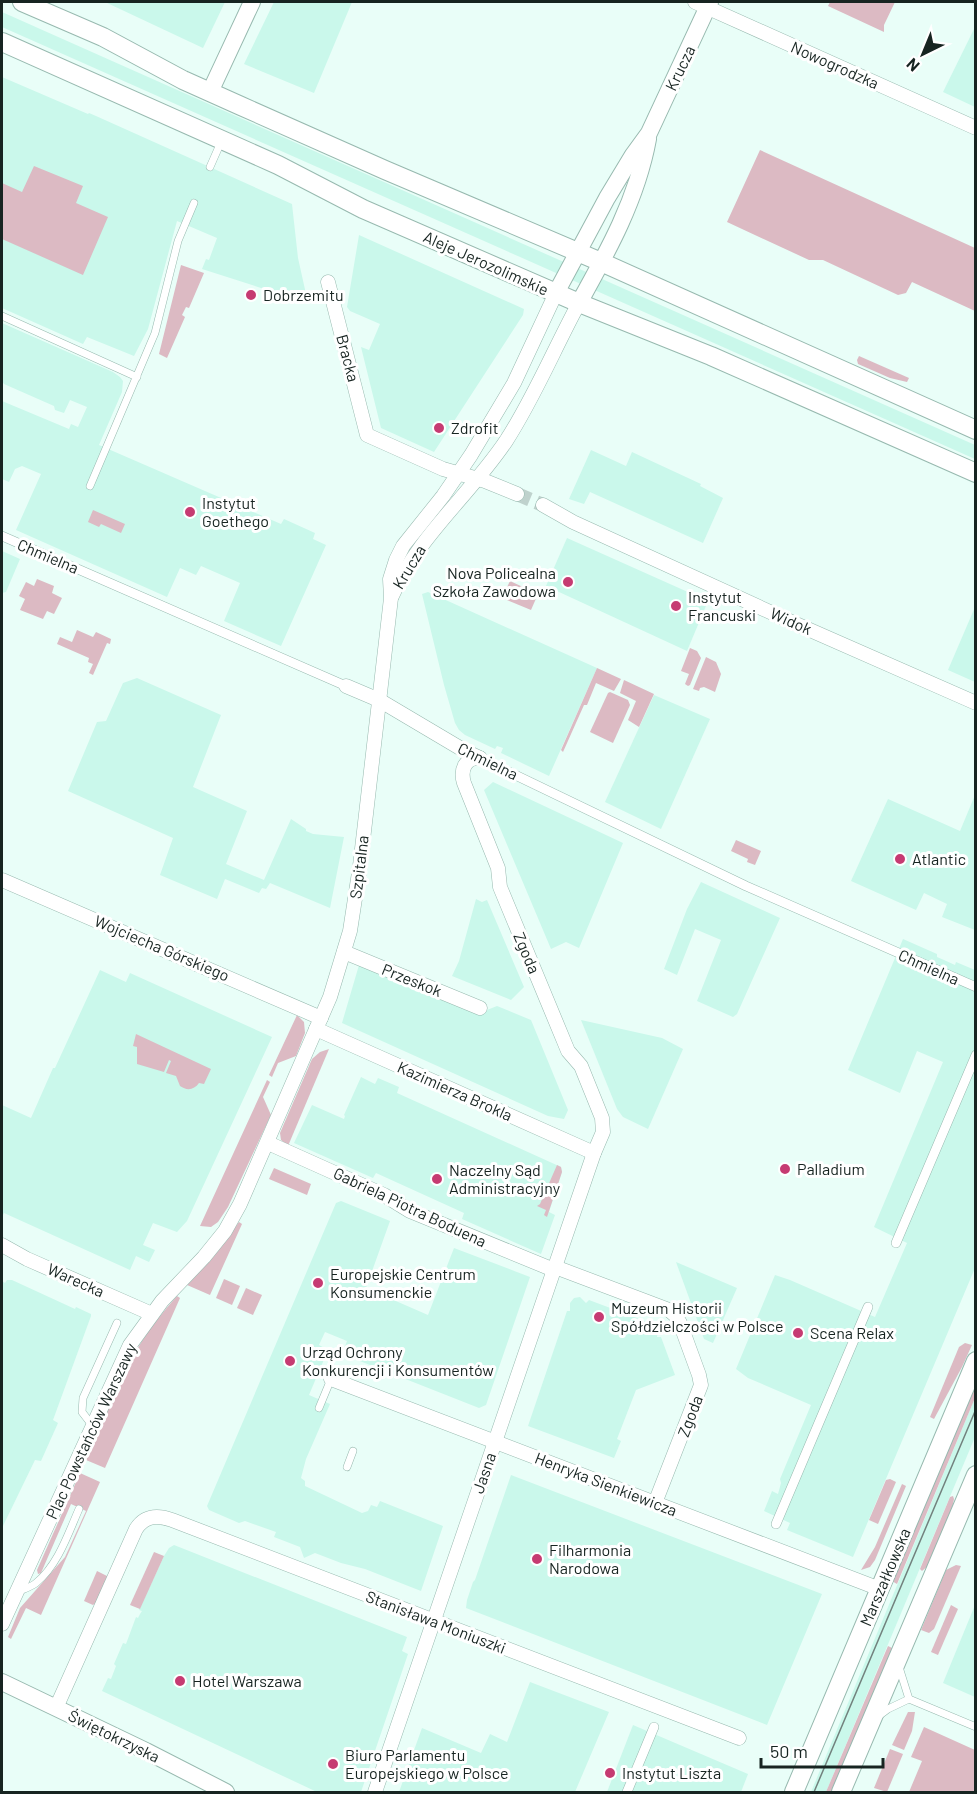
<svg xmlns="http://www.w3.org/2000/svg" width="977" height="1794" viewBox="0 0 977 1794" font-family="Barlow,sans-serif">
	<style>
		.built { fill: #caf8eb }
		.green { fill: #dcbac3 }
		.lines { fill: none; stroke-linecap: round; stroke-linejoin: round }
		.minor-tunnel { stroke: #bfd2cd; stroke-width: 14; stroke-dasharray: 14 7; stroke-linecap: butt }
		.service-casing { stroke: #97b9af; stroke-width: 8 }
		.pedestrian-casing { stroke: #97b9af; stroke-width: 10 }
		.minor-casing { stroke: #97b9af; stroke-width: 15 }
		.tertiary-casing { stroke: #97b9af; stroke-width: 18 }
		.secondary-casing { stroke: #97b9af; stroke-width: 20 }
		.service { stroke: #fff; stroke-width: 7 }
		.pedestrian { stroke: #fff; stroke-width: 9 }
		.minor { stroke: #fff; stroke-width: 14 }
		.tertiary { stroke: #fff; stroke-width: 16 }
		.secondary { stroke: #fff; stroke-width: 18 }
		.tram { stroke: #72827e; stroke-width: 1.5 }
		.poi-dot { fill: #c63b72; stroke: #fff; stroke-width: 2 }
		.labels { text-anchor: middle; stroke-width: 6; stroke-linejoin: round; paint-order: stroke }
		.street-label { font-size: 16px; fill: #172421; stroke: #fff }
		.poi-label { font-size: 16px; fill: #172421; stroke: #fff; text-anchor: start }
	</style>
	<rect width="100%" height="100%" fill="#e9fef8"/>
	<!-- built -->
	<g class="built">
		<polygon points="105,2 225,2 203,48"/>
		<polygon points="274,2 352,2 314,93 244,64"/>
		<polygon points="2,12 975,445 975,459 2,27"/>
		<polygon points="975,27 975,107 943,92"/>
		<polygon points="2,77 88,114 89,113 96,116 292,204 298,258 308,303 202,269 206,259 209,260 217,238 177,221 148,329 134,356 87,337 83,344 2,308"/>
		<polygon points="359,235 524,309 523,315 434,452 381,428 361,347 369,350 380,324 350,311 347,307"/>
		<polygon points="2,323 113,372 120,377 123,381 122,392 99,445 281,524 284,519 315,533 313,539 326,545 281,646 224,621 240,583 201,566 196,575 180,568 167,597 16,530 41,474 22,466 15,469 9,482 2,479 2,401 69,429 71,424 78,427 87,407 70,400 64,413 55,410 54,406 4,384 2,381"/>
		<polygon points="591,450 626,466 632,452 701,484 700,486 723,498 703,543 590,492 584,504 569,499"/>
		<polygon points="567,538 708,601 687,651 546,586"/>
		<polygon points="2,551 20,559 6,592 2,593"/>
		<polygon points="428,592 597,668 549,776 501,753 503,748 497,746 495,749 465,735 459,730 455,723 444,685 422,594"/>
		<polygon points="975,607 975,682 948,670"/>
		<polygon points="137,678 221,715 193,787 247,811 226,864 264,880 291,819 306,829 306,831 313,834 344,837 330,908 270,883 266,889 262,888 259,893 225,879 217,899 160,875 173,838 68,791 97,722 106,721 123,683"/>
		<polygon points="654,695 710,719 661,829 605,802"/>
		<polygon points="493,782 623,843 579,948 566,942 551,949 484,790"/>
		<polygon points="975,795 975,930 942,917 947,904 924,893 916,910 851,881 888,799 960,831"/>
		<polygon points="701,882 780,918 737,1014 733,1017 697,1001 721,940 695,929 677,975 664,969 687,909"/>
		<polygon points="476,899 482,902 487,900 524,987 511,1000 452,976 459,961"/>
		<polygon points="903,939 937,954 937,957 944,960 955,965 956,962 975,970 975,1268 853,1557 787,1530 790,1523 764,1511 772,1491 778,1494 781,1483 780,1479 811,1405 748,1378 736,1369 775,1275 790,1280 875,1317 907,1243 874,1227 943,1062 917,1051 900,1093 848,1070"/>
		<polygon points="359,965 477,1014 497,1006 531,1020 568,1110 564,1119 548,1116 342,1023"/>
		<polygon points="100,970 126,982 130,973 272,1037 187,1221 177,1232 153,1223 143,1245 155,1250 149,1262 136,1256 130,1270 4,1213 2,1217 2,1105 31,1118 53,1068 55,1068"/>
		<polygon points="581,1020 662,1038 683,1049 648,1129 623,1117 617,1109"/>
		<polygon points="361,1077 375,1084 378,1078 399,1087 397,1093 561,1167 562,1172 549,1212 555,1215 541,1254 462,1219 464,1213 376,1173 373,1178 294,1143 312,1105 344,1119 345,1116 344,1115"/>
		<polygon points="341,1201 390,1221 366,1288 428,1315 454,1248 530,1277 486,1405 479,1408 342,1354 347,1341 325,1332 319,1345 328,1350 309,1395 330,1404 306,1459 301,1478 305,1481 305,1486 362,1513 368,1511 371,1505 377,1507 380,1501 443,1526 421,1591 365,1569 341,1563 315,1553 304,1558 300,1547 274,1537 276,1532 245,1521 239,1523 209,1510 207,1506 336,1203"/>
		<polygon points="676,1262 737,1288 713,1343 704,1339"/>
		<polygon points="7,1280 12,1280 75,1309 76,1307 91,1314 91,1316 53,1420 58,1423 41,1461 35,1460 2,1528 2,1281 5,1283"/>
		<polygon points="580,1297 586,1303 589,1300 645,1321 646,1324 655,1325 658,1331 657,1337 661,1337 675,1375 636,1390 617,1439 621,1441 614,1458 528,1426 567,1311 570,1311 570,1303 574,1298"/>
		<polygon points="975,1398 975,1437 826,1792 811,1792"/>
		<polygon points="511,1475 822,1594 767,1725 466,1608 467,1600 473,1582 475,1580"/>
		<polygon points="174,1545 407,1637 402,1651 408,1654 361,1792 317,1792 102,1691 108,1678 111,1679 116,1666 114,1664 123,1643 126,1644 136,1617 138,1618 140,1614 142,1611 139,1610 164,1556 169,1548"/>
		<polygon points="975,1605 975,1697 943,1683"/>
		<polygon points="530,1682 609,1712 575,1792 399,1792 422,1728 481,1753 490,1734 507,1742"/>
		<polygon points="633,1725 748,1774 741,1792 607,1792"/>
	</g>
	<!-- green -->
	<g class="green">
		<polygon points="830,2 895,2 884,25 884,32 828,6"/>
		<polygon points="760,150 975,248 975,311 912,282 906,293 898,295 823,260 809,260 727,222"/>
		<polygon points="34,166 83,186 76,203 108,217 83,275 2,239 2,183 22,192"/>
		<polygon points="181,265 204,273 189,308 186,307 182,315 185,317 167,358 159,354"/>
		<polygon points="859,356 909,378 907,382 890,378 858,364 857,360"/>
		<polygon points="93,510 125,524 121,533 101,524 99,527 88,522"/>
		<polygon points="37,579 54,586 52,593 62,598 54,614 47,611 43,619 20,610 25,599 19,596 26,582 34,586"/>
		<polygon points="510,581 538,594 531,610 502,598"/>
		<polygon points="77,630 93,637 96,632 111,639 110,644 107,643 93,675 89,673 93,664 88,662 89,658 57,644 60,637 72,642"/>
		<polygon points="690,648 697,651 701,658 690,685 688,686 685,684 689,674 681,671"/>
		<polygon points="706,657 716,662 721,674 715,692 704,687 700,688 699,691 693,689"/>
		<polygon points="597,668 621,679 614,691 596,683 587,705 584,705 563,752 561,750"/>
		<polygon points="624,680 654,694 639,727 628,720 636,701 620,693"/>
		<polygon points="610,692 628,700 630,705 613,743 590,732 608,693"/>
		<polygon points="736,840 761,851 755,865 747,862 748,859 731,851"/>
		<polygon points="297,1015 304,1022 305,1033 296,1056 278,1063 272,1077 269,1075"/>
		<path d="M136,1034L211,1069L204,1084L199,1083C194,1090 187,1091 180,1086L176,1076L166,1073L171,1061L169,1060L164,1072L137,1064V1047L133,1046Z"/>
		<polygon points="329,1049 288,1146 281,1140 280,1133 312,1059 320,1052"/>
		<polygon points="267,1080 270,1082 263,1097 271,1115 228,1207 218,1222 211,1227 200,1226"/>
		<polygon points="557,1165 561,1167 562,1172 547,1217 544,1215 546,1210 537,1206 540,1204"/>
		<polygon points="274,1168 311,1184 307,1195 269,1179"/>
		<polygon points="239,1222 242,1224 210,1295 187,1285 213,1257"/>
		<polygon points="224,1279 240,1286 232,1305 216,1298"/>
		<polygon points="246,1288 262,1295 253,1315 237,1308"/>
		<path d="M177,1296L180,1298L105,1468L86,1460C104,1420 119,1377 142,1341C152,1325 164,1311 177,1296Z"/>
		<polygon points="965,1343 972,1345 962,1367 934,1419 930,1417 959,1347"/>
		<polygon points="975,1382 975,1398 897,1584 892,1581"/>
		<polygon points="80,1473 100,1482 41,1615 26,1608 11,1639 8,1637 20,1608 65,1557 86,1511 71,1504 41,1573 38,1574 37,1570"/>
		<polygon points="890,1479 896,1482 878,1524 869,1520 886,1480"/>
		<polygon points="902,1484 906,1486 875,1560 870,1567 861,1570 875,1547"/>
		<polygon points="953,1496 954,1499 951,1514 929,1565 922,1571 920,1569 950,1497"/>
		<polygon points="154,1552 164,1556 140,1609 130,1605"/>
		<polygon points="956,1565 961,1566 934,1629 929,1633 921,1630 946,1570"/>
		<polygon points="97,1571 109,1577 97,1602 93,1605 84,1601"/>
		<polygon points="951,1605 958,1609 938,1655 931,1652"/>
		<polygon points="888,1646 894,1649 834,1792 826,1792"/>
		<polygon points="908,1712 915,1712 912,1731 904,1750 892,1745"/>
		<polygon points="924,1727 975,1750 975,1792 952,1792 948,1791 947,1792 909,1792 922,1761 911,1757"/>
		<polygon points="890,1749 903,1754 887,1792 874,1788"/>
	</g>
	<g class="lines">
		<!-- minor-tunnel -->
		<polyline class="minor-tunnel" points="517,494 543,505"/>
		<!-- service casing -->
		<g class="service-casing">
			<g id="service">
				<polyline points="210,167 221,142"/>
				<polyline points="2,316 137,377"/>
				<polyline points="90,486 155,333 178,241 194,203"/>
				<polyline points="319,1408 331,1379"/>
				<polyline points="92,1425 82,1412 83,1398 117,1323"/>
				<polyline points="347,1467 353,1451"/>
				<path d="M19,1591C24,1589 31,1587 36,1583C58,1565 68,1534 79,1509"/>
				<polyline points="899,1667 909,1699"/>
				<polyline points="880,1715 888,1709 909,1699 976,1727"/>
			</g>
		</g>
		<!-- pedestrian casing -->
		<g class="pedestrian-casing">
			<g id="pedestrian">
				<polyline points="2,536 346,686"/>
				<polyline points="480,758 746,886 976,987"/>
				<polyline points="896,1243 976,1055"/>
				<polyline points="776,1524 868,1307"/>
				<polyline points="627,1792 654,1727"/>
			</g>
		</g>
		<!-- minor casing -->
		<g class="minor-casing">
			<g id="minor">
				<polyline points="695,2 976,128"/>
				<polyline points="328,282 367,435 443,469 485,481 517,494"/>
				<polyline points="543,505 573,522 794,623 976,703"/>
				<path d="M392,596C418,536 470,495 506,441C534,398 554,349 579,303"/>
				<polyline points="346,686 379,700 465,751 480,758"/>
				<polyline points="2,880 321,1018"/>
				<polyline points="344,952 480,1008"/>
				<polyline points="316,1029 594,1153"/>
				<polyline points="268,1143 384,1195 410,1211 554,1270"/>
				<polyline points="2,1245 27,1259 152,1314"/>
				<polyline points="555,1267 669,1310 676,1316 680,1323 699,1375 701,1385 655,1503"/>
				<polyline points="331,1379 880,1589"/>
				<polyline points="2,1624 130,1345 162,1301 204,1257 225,1231 240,1204 330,997 350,931 360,866 391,598 390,579 396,560 403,546 443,496 471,455 514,383 556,293"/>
				<path d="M56,1708L136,1529C145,1515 158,1515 172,1520L739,1738"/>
				<path d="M375,1792L594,1153L603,1132L602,1118L581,1066L568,1051L500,887L498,868L464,783C460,770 465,757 480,758"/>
			</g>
		</g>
		<!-- tertiary casing -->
		<g class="tertiary-casing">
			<g id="tertiary">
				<polyline points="210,92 252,2"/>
				<polyline points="556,293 607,198 633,155 649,133 710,2"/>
				<path d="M579,303C608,251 637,199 648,139"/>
				<polyline points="2,1682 146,1751 226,1792"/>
			</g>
		</g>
		<!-- secondary casing -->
		<g class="secondary-casing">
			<g id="secondary">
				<polyline points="22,2 103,37 183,80 241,106 385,170 601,262 976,430"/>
				<polyline points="2,42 278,165 363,209 579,303 711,356 976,473"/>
				<polyline points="794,1792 976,1361"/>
				<polyline points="841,1792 976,1475"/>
			</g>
		</g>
		<!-- service -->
		<use href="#service" class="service"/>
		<!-- pedestrian -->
		<use href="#pedestrian" class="pedestrian"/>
		<!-- minor -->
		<use href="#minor" class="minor"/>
		<!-- tertiary -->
		<use href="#tertiary" class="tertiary"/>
		<!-- secondary -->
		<use href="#secondary" class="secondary"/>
		<!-- tram -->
		<polyline class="tram" points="814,1792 976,1409"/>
	</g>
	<!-- markers -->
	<g class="poi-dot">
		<circle cx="251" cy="295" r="6"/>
		<circle cx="439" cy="428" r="6"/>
		<circle cx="190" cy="512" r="6"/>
		<circle cx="568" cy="582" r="6"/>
		<circle cx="676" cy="606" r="6"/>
		<circle cx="900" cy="859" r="6"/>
		<circle cx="785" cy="1169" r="6"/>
		<circle cx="437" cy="1179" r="6"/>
		<circle cx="318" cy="1283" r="6"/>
		<circle cx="599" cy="1317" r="6"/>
		<circle cx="798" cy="1333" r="6"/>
		<circle cx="290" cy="1361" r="6"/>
		<circle cx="537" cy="1559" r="6"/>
		<circle cx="180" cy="1681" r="6"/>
		<circle cx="333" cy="1764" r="6"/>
		<circle cx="610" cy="1773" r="6"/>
	</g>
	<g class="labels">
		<!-- street labels -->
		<g class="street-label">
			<text transform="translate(835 65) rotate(24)" y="6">Nowogrodzka</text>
			<text transform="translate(680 68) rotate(-64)" y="6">Krucza</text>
			<text transform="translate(486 263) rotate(24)" y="6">Aleje Jerozolimskie</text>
			<text transform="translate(348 358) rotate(75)" y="6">Bracka</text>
			<text transform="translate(48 556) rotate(23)" y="6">Chmielna</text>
			<text transform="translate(409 567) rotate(-59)" y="6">Krucza</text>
			<text transform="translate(791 621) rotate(24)" y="6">Widok</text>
			<text transform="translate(488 761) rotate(26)" y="6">Chmielna</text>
			<text transform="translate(359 867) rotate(-83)" y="6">Szpitalna</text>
			<text transform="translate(162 948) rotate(23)" y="6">Wojciecha Górskiego</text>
			<text transform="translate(527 953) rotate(67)" y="6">Zgoda</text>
			<text transform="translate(929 967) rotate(24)" y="6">Chmielna</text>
			<text transform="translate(412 980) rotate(22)" y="6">Przeskok</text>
			<text transform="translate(455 1091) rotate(24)" y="6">Kazimierza Brokla</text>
			<text transform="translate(410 1207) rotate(25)" y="6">Gabriela Piotra Boduena</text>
			<text transform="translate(76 1280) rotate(24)" y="6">Warecka</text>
			<text transform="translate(690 1416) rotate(-69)" y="6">Zgoda</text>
			<text transform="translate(91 1431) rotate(-65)" y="6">Plac Powstańców Warszawy</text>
			<text transform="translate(484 1473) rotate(-71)" y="6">Jasna</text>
			<text transform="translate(606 1484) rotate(21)" y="6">Henryka Sienkiewicza</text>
			<text transform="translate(885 1577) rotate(-67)" y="6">Marszałkowska</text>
			<text transform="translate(436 1622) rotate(21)" y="6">Stanisława Moniuszki</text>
			<text transform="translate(114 1736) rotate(26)" y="6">Świętokrzyska</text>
		</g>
		<!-- poi labels -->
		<g class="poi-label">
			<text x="263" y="301">Dobrzemitu</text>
			<text x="451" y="434">Zdrofit</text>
			<text x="202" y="509">Instytut<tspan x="202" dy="18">Goethego</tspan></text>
			<text x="556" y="579" text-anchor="end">Nova Policealna<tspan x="556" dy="18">Szkoła Zawodowa</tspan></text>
			<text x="688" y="603">Instytut<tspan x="688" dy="18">Francuski</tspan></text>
			<text x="912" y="865">Atlantic</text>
			<text x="797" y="1175">Palladium</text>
			<text x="449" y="1176">Naczelny Sąd<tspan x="449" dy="18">Administracyjny</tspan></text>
			<text x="330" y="1280">Europejskie Centrum<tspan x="330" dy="18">Konsumenckie</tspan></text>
			<text x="611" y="1314">Muzeum Historii<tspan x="611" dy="18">Spółdzielczości w Polsce</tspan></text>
			<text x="810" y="1339">Scena Relax</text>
			<text x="302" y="1358">Urząd Ochrony<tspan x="302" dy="18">Konkurencji i Konsumentów</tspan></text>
			<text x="549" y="1556">Filharmonia<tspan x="549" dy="18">Narodowa</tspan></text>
			<text x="192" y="1687">Hotel Warszawa</text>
			<text x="345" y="1761">Biuro Parlamentu<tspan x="345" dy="18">Europejskiego w Polsce</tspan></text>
			<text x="622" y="1779">Instytut Liszta</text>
		</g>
	</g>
	<!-- border -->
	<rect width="977" height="1794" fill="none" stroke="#172421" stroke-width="6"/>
	<!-- north arrow -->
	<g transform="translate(923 54) rotate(223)" stroke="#ffffff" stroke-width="4.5" paint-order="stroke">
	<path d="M0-4.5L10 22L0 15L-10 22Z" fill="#172421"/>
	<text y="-9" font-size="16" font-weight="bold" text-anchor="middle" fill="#172421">N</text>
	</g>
	<!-- scale -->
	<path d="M761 1758v9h122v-9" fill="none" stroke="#172421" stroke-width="3"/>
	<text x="770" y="1758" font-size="18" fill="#172421" stroke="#ffffff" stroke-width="4.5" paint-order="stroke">50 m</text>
</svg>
